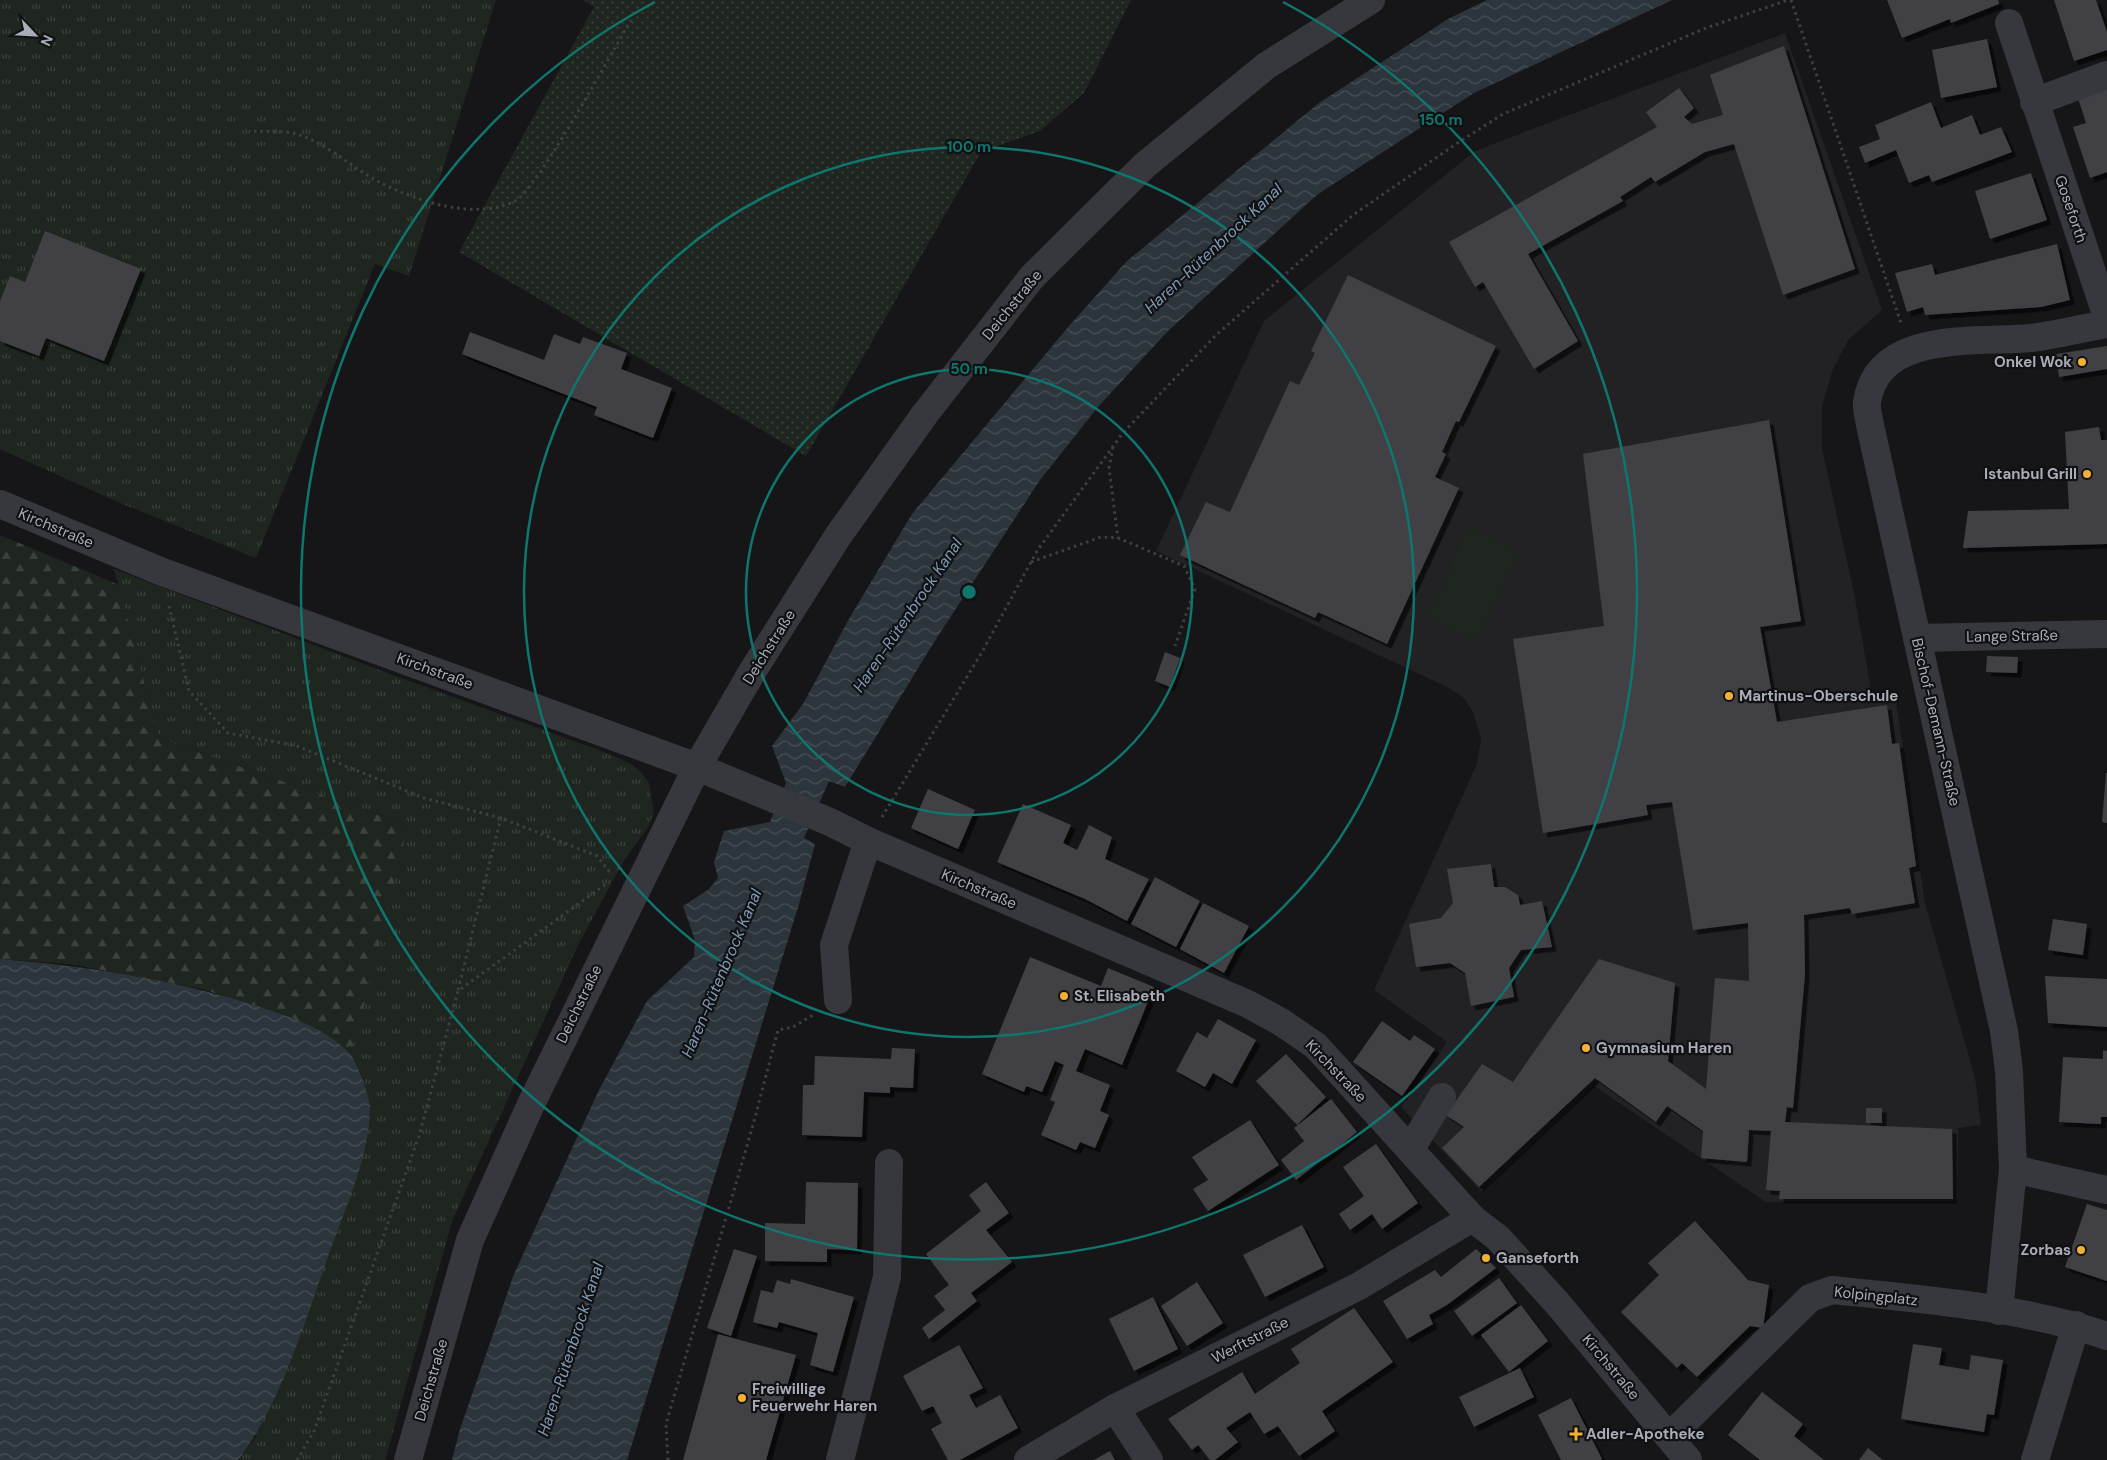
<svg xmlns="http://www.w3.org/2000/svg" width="2107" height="1460" viewBox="0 0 2107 1460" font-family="'DM Sans',sans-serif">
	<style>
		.built { fill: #222225 }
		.grass { fill: url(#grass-dots) }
		.forest { fill: url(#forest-firs) }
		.park { fill: url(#park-tufts) }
		.pitch { fill: #1e261f }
		.water { fill: url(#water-waves) }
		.building { fill: #404145; filter: url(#shadow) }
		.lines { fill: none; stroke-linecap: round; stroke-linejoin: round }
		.path { stroke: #3d3f44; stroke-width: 3; stroke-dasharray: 2.5 4; stroke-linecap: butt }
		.minor { stroke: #37383d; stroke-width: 28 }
		.ring { fill: none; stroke: #0f766e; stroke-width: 2.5 }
		.poi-dot { fill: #f2b134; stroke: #111113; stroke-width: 2 }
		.labels { text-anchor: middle; stroke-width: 4.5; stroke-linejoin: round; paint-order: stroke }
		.street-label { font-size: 15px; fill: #a8adb8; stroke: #111113 }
		.poi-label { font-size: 15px; font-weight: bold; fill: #a8adb8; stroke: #111113; text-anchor: start }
		.water-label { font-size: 16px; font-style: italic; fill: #7f9bb3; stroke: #111113 }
		.centre { fill: #0f766e; stroke: #111113; stroke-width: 2.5 }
		.ring-label { font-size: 15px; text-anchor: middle; font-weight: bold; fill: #0f766e; stroke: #111113; stroke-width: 4.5; stroke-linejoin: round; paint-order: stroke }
	</style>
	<defs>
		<pattern id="grass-dots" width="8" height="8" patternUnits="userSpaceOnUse" patternTransform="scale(1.25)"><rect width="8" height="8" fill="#1e261f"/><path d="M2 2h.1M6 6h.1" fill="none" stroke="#3c433d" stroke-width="1.8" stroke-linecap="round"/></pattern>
		<pattern id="forest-firs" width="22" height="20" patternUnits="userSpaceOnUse" patternTransform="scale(1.25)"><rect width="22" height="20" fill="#1e261f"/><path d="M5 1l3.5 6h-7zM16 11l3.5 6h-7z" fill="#3c433d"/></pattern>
		<pattern id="park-tufts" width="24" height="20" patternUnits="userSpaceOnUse" patternTransform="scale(1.25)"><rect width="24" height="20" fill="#1e261f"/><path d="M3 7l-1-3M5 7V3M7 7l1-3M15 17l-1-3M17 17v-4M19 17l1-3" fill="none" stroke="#3c433d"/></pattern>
		<pattern id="water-waves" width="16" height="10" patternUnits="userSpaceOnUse" patternTransform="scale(1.25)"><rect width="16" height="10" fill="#2c353c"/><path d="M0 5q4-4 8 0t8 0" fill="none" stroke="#485056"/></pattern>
		<filter id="shadow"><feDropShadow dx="4.5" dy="4.5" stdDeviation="0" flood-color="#0009"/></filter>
	</defs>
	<rect width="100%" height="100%" fill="#161618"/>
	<!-- built -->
	<polygon class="built" points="1785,33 1882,310 1848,340 1833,369 1822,406 1822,448 1854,593 1873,701 1896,700 1925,903 1975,1078 1981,1125 1958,1128 1958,1202 1766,1202 1594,1086 1482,1192 1401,1107 1447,1042 1374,990 1477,764 1481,738 1473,712 1464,698 1447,687 1156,551 1264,321 1475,151"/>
	<!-- grass -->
	<polygon class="grass" points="583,0 1131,0 1084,93 1040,131 981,152 806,456 459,252 594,7"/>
	<!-- forest -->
	<polygon class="forest" points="0,535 119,585 159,738 605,894 578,945 452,1221 385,1460 238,1460 256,1437 287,1016 202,989 70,964 0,959"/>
	<!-- park -->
	<g class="park">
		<polygon points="0,0 496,0 409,276 375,264 256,558 120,503 0,449"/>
		<polygon points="114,569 374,668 604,752 631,764 640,771 649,783 654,812 648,827 623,862 578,945 452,1221 385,1460 238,1460 256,1437 370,1105 352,1055 408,825 159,738"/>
	</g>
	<!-- pitch -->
	<polygon class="pitch" points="1469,526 1521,551 1477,641 1426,617"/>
	<!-- water -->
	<g class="water">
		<polygon points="1487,0 1672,0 1474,93 1318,194 1168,331 1097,408 1040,480 936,639 845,787 829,781 804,838 815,844 799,904 627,1460 452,1460 460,1429 514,1274 599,1090 647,1001 694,957 695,940 683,906 708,890 718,878 714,862 724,831 770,822 786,783 772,746 803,704 850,617 912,514 1069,326 1127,261 1319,103 1448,19"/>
		<path d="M0,959C86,966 171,979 254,1005C288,1016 325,1027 350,1054C356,1059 370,1099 370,1107C370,1155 345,1209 329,1254C305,1321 281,1404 238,1460H0Z"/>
	</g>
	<!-- building -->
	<g class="building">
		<polygon points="1887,0 1998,0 1999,4 1951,23 1950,19 1902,38"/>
		<polygon points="2054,0 2096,0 2107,32 2107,50 2074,61"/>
		<polygon points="1987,39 1997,87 1941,98 1932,50"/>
		<polygon points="1784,46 1855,269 1783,295 1734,144 1705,152 1655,182 1651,177 1620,197 1623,201 1528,254 1578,341 1534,369 1483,282 1475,287 1449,242 1657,127 1646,112 1679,88 1694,108 1684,117 1692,124 1723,115 1710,75"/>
		<polygon points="2107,88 2107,172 2090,178 2073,127 2086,123 2078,98"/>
		<polygon points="1931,102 1941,128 1972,115 1980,135 2001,127 2012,152 1932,182 1929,175 1909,183 1896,150 1865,163 1859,147 1880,139 1875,125"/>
		<polygon points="2031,173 2047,220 1990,239 1975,191"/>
		<polygon points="45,231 141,269 104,361 46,338 39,356 0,341 0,301 10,276 25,282"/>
		<polygon points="2057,244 2070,300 2041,307 1925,315 1923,307 1907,312 1895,273 1932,264 1935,275"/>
		<polygon points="1348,275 1496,346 1459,422 1456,421 1442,452 1446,454 1435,477 1459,488 1387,644 1318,612 1315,618 1180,555 1206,502 1230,512 1290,381 1299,385 1315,353 1311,351"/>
		<polygon points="470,332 544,360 554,334 580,344 583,337 627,353 621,369 672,388 653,438 594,415 597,407 462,354"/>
		<polygon points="2107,346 2107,369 2059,377 2056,354"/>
		<polygon points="1769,420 1801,621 1760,627 1777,722 1887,705 1892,744 1899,743 1916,866 1909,868 1915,903 1852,914 1850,908 1804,915 1805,974 1793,1108 1787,1107 1785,1122 1952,1129 1953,1199 1779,1199 1780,1191 1766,1190 1771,1131 1749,1130 1747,1162 1701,1158 1703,1131 1667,1106 1656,1122 1595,1078 1479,1187 1442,1148 1464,1127 1446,1115 1482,1064 1513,1082 1599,959 1675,983 1668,1061 1706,1089 1715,978 1749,981 1748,923 1693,930 1672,802 1646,805 1648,815 1543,833 1513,639 1604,626 1583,454"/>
		<polygon points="2099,427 2101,440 2107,440 2107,544 1963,548 1968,511 2069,509 2065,432"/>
		<polygon points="1165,652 1180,658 1170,687 1155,681"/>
		<polygon points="1987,656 2018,657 2017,673 1986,672"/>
		<polygon points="2106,773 2107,773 2107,823 2102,822"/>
		<polygon points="928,789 975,810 958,849 911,828"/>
		<polygon points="1023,804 1071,825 1063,843 1077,850 1089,825 1112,837 1105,859 1149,879 1127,921 1085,899 997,862"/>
		<polygon points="1491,864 1494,887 1505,887 1518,895 1520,905 1542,901 1552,947 1521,950 1509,968 1514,997 1471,1006 1465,973 1450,963 1416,967 1409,924 1441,918 1453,903 1447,869"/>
		<polygon points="1155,877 1200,901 1176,947 1131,924"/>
		<polygon points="1203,903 1249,926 1224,973 1180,949"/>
		<polygon points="2053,919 2087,924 2083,955 2048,950"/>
		<polygon points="1030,957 1101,986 1108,968 1154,987 1122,1065 1085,1049 1076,1071 1110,1085 1100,1111 1109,1115 1095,1148 1080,1142 1076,1150 1041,1135 1055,1102 1050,1100 1064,1065 1055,1061 1042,1092 1026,1086 1024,1092 982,1074"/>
		<polygon points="2045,976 2107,979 2107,1027 2048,1023"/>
		<polygon points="1218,1019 1256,1040 1232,1084 1213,1073 1205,1087 1176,1071 1197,1032 1207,1038"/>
		<polygon points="1382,1021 1410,1041 1414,1035 1435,1049 1402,1096 1353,1062"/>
		<polygon points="892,1048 915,1049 913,1088 890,1087 890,1093 864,1092 862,1137 802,1135 803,1085 814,1085 815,1056 891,1059"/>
		<polygon points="2103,1050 2107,1051 2107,1117 2101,1117 2101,1124 2059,1122 2063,1057 2103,1059"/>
		<polygon points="1286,1054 1326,1097 1297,1125 1256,1081"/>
		<polygon points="1331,1099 1357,1132 1296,1180 1281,1160 1304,1141 1294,1128"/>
		<rect x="1866" y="1108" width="16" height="15"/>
		<polygon points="1250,1120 1279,1165 1208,1211 1193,1189 1208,1180 1192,1157"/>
		<polygon points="1376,1144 1418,1203 1382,1229 1372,1214 1350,1230 1339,1214 1364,1196 1343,1167"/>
		<polygon points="806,1182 858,1183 857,1250 827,1249 827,1262 765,1261 765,1223 805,1224"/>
		<polygon points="986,1182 1009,1213 986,1230 1012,1262 971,1293 977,1301 929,1339 922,1328 945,1310 934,1296 949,1285 926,1254 981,1211 969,1195"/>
		<polygon points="2087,1204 2107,1210 2107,1281 2065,1267"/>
		<polygon points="1695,1221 1748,1280 1769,1285 1763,1328 1750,1326 1697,1377 1682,1363 1677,1368 1621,1312 1659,1275 1648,1263"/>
		<polygon points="1302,1225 1324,1267 1265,1297 1243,1255"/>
		<polygon points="734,1249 757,1256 731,1336 707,1328"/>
		<polygon points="1476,1249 1496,1268 1447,1305 1429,1315 1433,1324 1407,1339 1383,1301 1435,1270 1441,1277"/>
		<polygon points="1499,1278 1517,1303 1472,1336 1454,1311"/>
		<polygon points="791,1279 854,1297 833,1372 810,1365 818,1333 779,1322 777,1328 753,1322 761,1290 773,1293 777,1280 790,1284"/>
		<polygon points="1197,1282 1223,1323 1187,1346 1161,1306"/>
		<polygon points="1153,1297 1178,1349 1134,1371 1109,1319"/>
		<polygon points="1521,1305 1548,1341 1509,1372 1481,1335"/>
		<polygon points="1354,1308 1393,1362 1322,1411 1335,1431 1299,1456 1278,1426 1264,1434 1250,1412 1226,1428 1238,1442 1215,1460 1210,1460 1198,1445 1192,1450 1168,1419 1242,1372 1255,1394 1300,1363 1291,1349"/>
		<polygon points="718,1334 796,1355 766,1460 683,1460"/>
		<polygon points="1913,1344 1942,1348 1939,1365 1969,1370 1971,1355 2003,1360 1994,1415 1987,1414 1984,1432 1901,1419"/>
		<polygon points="959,1345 983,1388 969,1395 976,1408 1000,1395 1018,1428 960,1460 948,1460 931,1429 942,1423 933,1406 922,1411 903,1376"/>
		<polygon points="1520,1368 1534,1397 1474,1427 1459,1397"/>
		<polygon points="1762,1392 1803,1424 1794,1436 1824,1460 1760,1460 1728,1435"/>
		<polygon points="1571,1398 1602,1459 1600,1460 1561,1460 1538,1415"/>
		<polygon points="1868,1448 1883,1460 1859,1460"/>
		<polygon points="1110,1451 1115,1460 1094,1460"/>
	</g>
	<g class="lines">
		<!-- path -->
		<g class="path">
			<polyline points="1791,0 1901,323"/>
			<path d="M254,131C267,132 283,130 296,134C327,143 352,168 381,183C417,201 475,221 515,201C537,190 613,50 631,20"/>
			<polyline points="1113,447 1109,468 1118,538"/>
			<polyline points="1031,562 1101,537 1118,538 1184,566 1195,589 1175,646"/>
			<polyline points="169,606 189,691 228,733 297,746 424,798 501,818 597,856 612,875"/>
			<polyline points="882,817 982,652 1037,551 1122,434 1216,335 1353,215 1459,142 1503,114 1706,28 1788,0"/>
			<polyline points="458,990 501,818"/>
			<polyline points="297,1460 314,1431 419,1136 458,991 606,884"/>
			<polyline points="668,1460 666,1424 753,1125 778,1030 793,1027 813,1015"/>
		</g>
		<!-- minor -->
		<g class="minor">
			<polyline points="2009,23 2107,317"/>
			<polyline points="2034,102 2107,75"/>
			<polyline points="0,504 160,571 697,767 830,822 868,841 1248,1004 1281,1022 1316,1046 1472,1218 1498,1238 1558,1304 1688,1460"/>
			<polyline points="1917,638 2107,634"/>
			<polyline points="838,1000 834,945 868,841"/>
			<polyline points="1410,1150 1442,1097"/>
			<polyline points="2013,1169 2107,1190"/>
			<path d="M1999,1311L2013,1169L2009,1071L2004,1031L1870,425C1869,418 1866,408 1867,402C1878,329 1979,343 2031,338C2057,335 2082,328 2107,324"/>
			<polyline points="1115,1408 1149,1460"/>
			<path d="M1670,1436L1810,1298L1832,1290C1919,1299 2024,1307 2107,1336"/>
			<polyline points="408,1460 470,1240 532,1102 697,767 752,672 838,536 925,414 1032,277 1145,165 1266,66 1371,0"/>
			<polyline points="840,1460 887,1277 889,1163"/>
			<polyline points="1028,1460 1115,1408 1359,1286 1472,1218"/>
			<polyline points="2035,1460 2076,1325"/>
		</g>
	</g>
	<!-- distance rings -->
	<g class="ring">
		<circle cx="969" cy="592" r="223"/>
		<circle cx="969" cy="592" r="445"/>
		<path d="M1283 2A668 668 0 1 1 655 2"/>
	</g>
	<!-- markers -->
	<g class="poi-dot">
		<circle cx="2082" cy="362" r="5"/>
		<circle cx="2087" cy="474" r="5"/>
		<circle cx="1729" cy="696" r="5"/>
		<circle cx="1064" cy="996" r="5"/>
		<circle cx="1586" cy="1048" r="5"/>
		<circle cx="2081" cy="1250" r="5"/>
		<circle cx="1486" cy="1258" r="5"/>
		<circle cx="742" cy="1398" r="5"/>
		<path d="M1573.5 1426.5h5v5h5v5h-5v5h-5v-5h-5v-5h5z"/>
	</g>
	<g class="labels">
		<!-- street labels -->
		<g class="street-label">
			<text transform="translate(2071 209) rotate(71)" y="5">Goseforth</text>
			<text transform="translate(1012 305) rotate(-51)" y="5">Deichstraße</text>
			<text transform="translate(56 528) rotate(23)" y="5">Kirchstraße</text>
			<text transform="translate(2012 636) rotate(-1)" y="5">Lange Straße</text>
			<text transform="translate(769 647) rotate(-58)" y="5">Deichstraße</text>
			<text transform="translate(435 671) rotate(20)" y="5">Kirchstraße</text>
			<text transform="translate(1936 722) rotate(77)" y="5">Bischof-Demann-Straße</text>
			<text transform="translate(979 889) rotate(23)" y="5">Kirchstraße</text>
			<text transform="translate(579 1004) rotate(-64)" y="5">Deichstraße</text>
			<text transform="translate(1336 1071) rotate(46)" y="5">Kirchstraße</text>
			<text transform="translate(1876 1296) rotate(6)" y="5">Kolpingplatz</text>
			<text transform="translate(1250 1340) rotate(-27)" y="5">Werftstraße</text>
			<text transform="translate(1611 1367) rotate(50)" y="5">Kirchstraße</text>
			<text transform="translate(431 1380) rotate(-74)" y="5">Deichstraße</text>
		</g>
		<!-- poi labels -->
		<g class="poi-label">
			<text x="2072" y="367" text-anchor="end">Onkel Wok</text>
			<text x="2077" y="479" text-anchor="end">Istanbul Grill</text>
			<text x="1739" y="701">Martinus-Oberschule</text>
			<text x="1074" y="1001">St. Elisabeth</text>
			<text x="1596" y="1053">Gymnasium Haren</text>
			<text x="2071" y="1255" text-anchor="end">Zorbas</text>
			<text x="1496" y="1263">Ganseforth</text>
			<text x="752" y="1394">Freiwillige<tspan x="752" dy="17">Feuerwehr Haren</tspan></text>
			<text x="1586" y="1439">Adler-Apotheke</text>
		</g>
		<!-- water labels -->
		<g class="water-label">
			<text transform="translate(1213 248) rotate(-43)" y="6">Haren-Rütenbrock Kanal</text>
			<text transform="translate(907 615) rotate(-56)" y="6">Haren-Rütenbrock Kanal</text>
			<text transform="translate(721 973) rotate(-67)" y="6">Haren-Rütenbrock Kanal</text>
			<text transform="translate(570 1349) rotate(-72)" y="6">Haren-Rütenbrock Kanal</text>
		</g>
	</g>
	<circle cx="969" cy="592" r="8" class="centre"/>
	<g class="ring-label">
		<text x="1441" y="125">150 m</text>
		<text x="969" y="152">100 m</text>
		<text x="969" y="374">50 m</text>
	</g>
	<!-- north arrow -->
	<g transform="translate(35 35) rotate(115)" stroke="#111113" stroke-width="4" paint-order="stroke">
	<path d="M0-4L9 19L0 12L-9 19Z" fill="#a8adb8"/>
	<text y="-8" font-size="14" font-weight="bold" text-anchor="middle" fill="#a8adb8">N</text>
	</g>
</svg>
